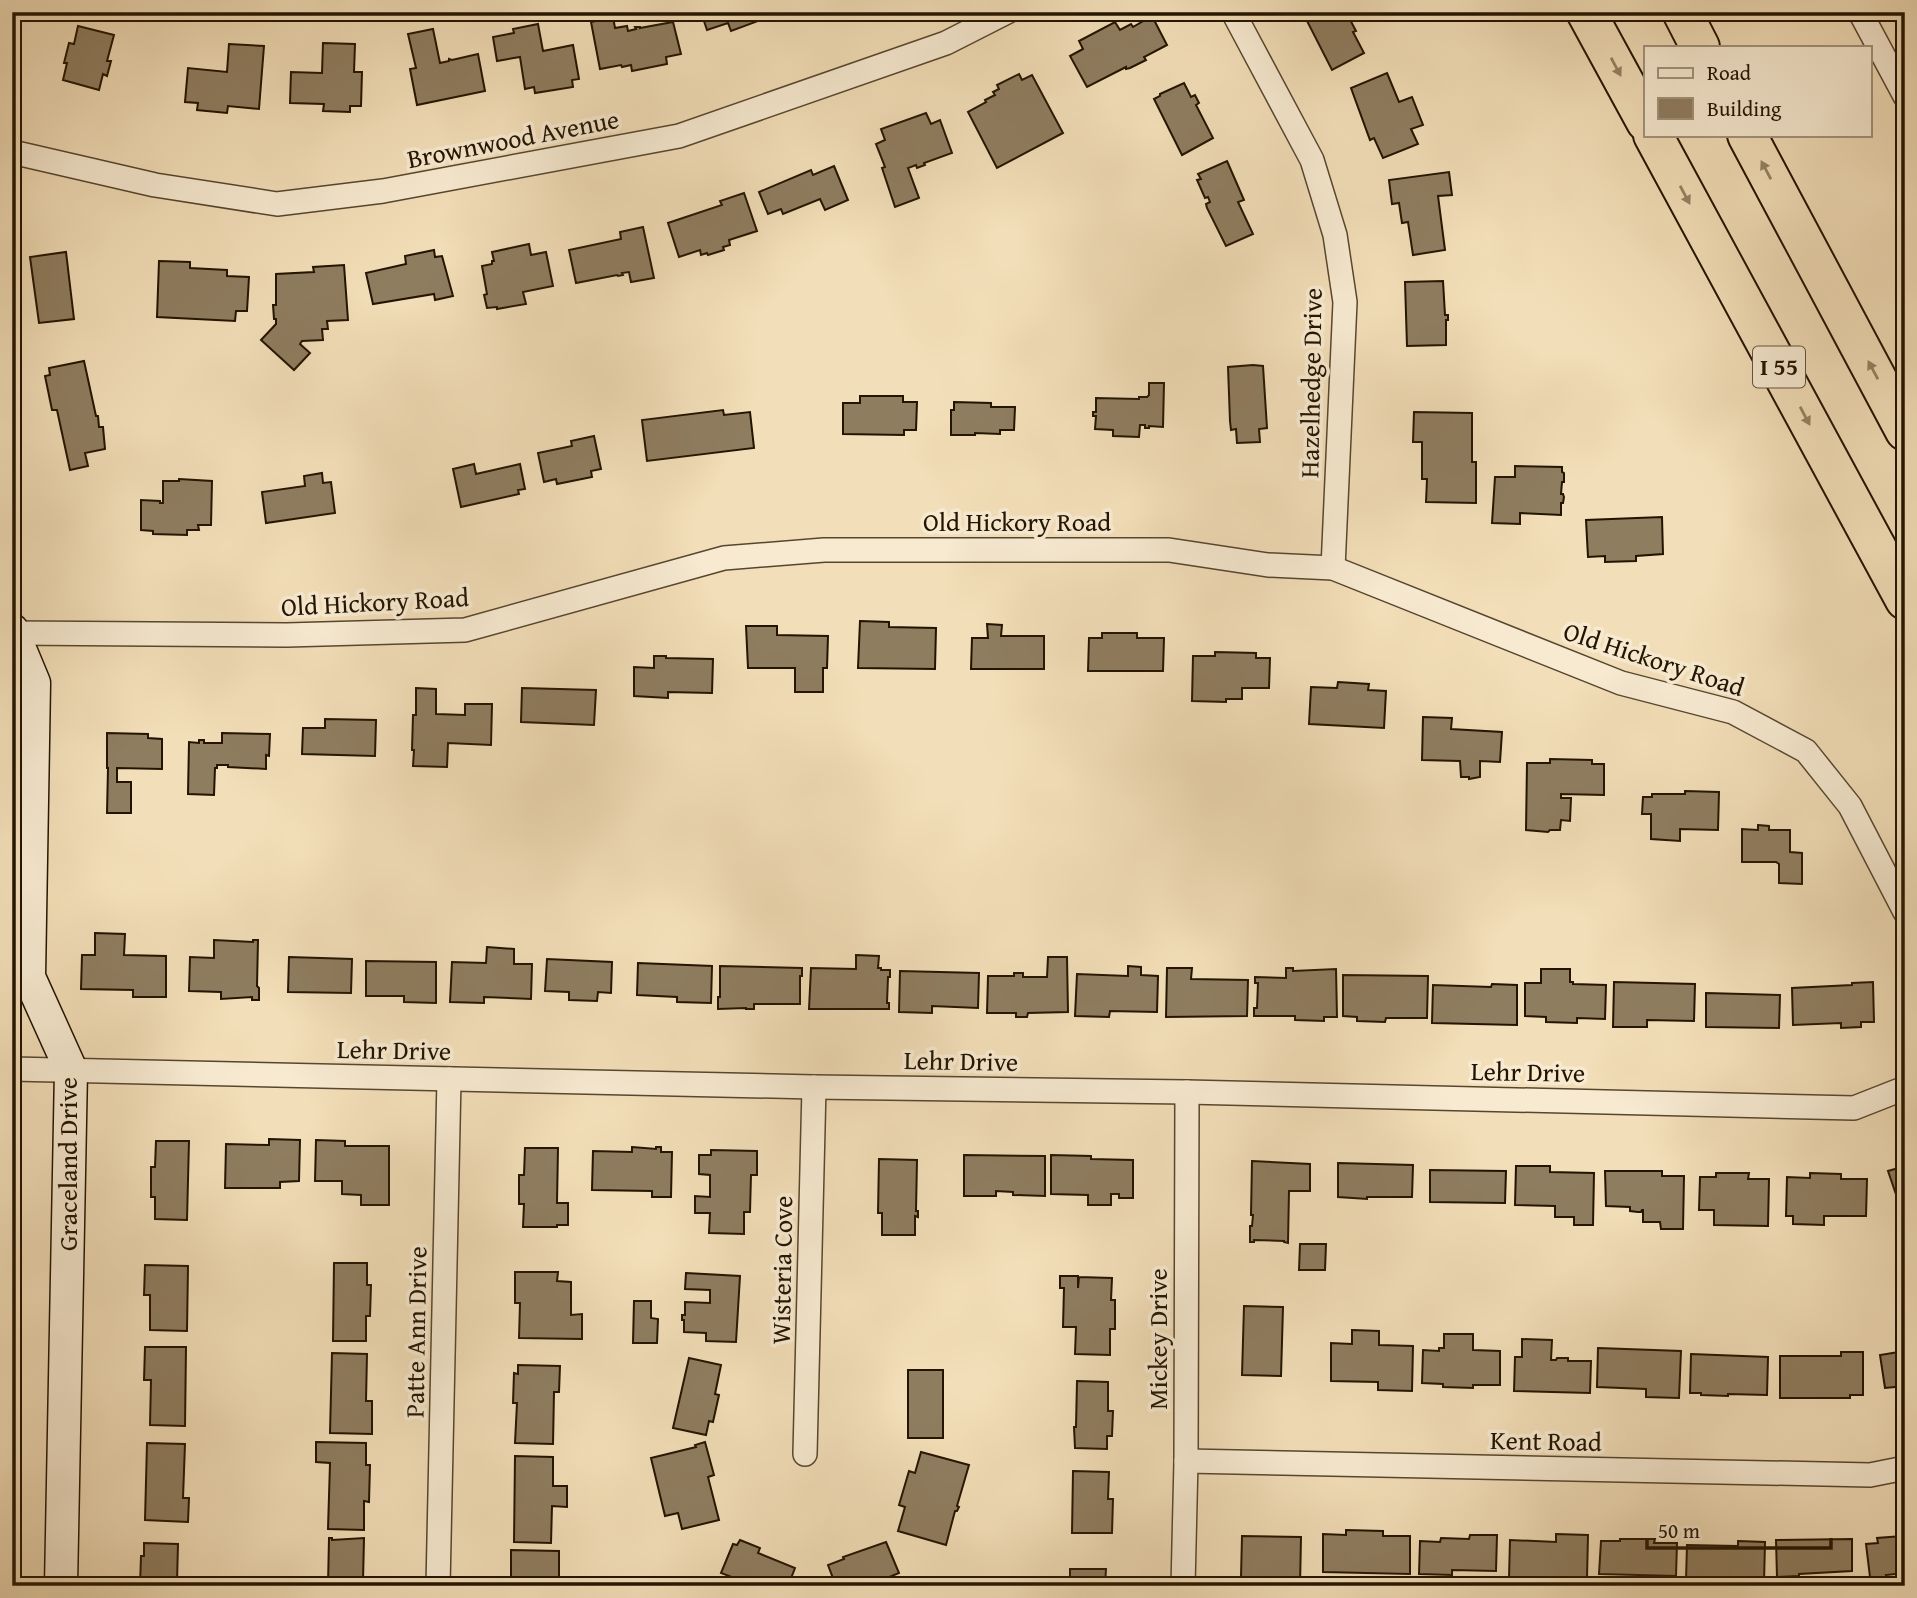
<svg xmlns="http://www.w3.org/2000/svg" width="1917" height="1598" viewBox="0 0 1917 1598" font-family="'Gentium Book Plus',serif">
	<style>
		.building { fill: #8f7d60; stroke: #231400; stroke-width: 2 }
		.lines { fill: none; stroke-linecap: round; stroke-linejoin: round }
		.street-casing { stroke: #57462e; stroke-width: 26 }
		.secondary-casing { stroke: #231400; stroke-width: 35 }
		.highway-casing { stroke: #231400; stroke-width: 42 }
		.street { stroke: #f7ead1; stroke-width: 23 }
		.secondary { stroke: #f7ead1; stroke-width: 32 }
		.highway { stroke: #f2deb8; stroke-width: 38 }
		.oneway { fill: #958365 }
		.labels { text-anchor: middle; stroke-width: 7; stroke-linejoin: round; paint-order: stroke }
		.shield { fill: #f7ead1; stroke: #63543f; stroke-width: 2 }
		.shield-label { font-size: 24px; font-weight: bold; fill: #231400 }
		.street-label { font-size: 26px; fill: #231400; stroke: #f7ead1 }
	</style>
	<rect width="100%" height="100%" fill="#f2deb8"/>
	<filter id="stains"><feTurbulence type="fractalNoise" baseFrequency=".00286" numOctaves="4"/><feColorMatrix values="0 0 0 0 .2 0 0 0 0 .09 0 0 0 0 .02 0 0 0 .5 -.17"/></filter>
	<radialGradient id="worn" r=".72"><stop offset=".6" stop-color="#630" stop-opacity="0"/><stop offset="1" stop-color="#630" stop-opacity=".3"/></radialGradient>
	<!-- building -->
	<g class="building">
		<polygon points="701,12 782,12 731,31 728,23 707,30"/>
		<polygon points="1308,12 1346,12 1356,31 1353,32 1364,53 1332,70 1304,15"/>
		<polygon points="1152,16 1167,45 1144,57 1146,60 1130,68 1126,69 1126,67 1087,87 1070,56 1083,49 1079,41 1115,22 1120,30 1131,24 1133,27"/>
		<polygon points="613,17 615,28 627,26 628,31 636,29 635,27 640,27 640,28 673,22 681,54 666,57 667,64 632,71 631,65 622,67 621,65 600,69 591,22"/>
		<polygon points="538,24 543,51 573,45 579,79 572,80 573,87 535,93 534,87 525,89 520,57 497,61 493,37 514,33 513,29"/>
		<polygon points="78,26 114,35 107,61 111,61 107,76 103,74 99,90 63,80 67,63 64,63 69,43 74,44"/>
		<polygon points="433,29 440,63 449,61 449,59 452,60 478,54 485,91 417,105 410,69 416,68 408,34"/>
		<polygon points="323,43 355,44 354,72 362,72 361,106 350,106 350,112 323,111 324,104 290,103 291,72 322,73"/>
		<polygon points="229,44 264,46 259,109 228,106 227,113 197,110 198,103 185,102 188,68 227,72"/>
		<polygon points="1387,73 1399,102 1412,97 1423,125 1411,129 1418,144 1383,158 1374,138 1370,140 1351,88"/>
		<polygon points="1019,74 1022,80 1032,75 1063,133 997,168 968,112 986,102 985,100 995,95 993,92 999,89 997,85"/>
		<polygon points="1184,83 1191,97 1195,95 1199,103 1196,105 1213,138 1182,155 1154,99 1160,96 1160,94"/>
		<polygon points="926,113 931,124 940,120 952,153 924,163 925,165 917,168 916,165 908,168 919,198 895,207 882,168 885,167 876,144 885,140 881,129"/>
		<polygon points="1227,161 1244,200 1238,202 1253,234 1226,246 1207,208 1206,204 1210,202 1208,197 1205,198 1197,180 1201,179 1198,174"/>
		<polygon points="834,166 848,200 825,210 820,199 783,214 781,209 768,214 759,192 811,170 813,175"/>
		<polygon points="1449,172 1452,195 1438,196 1445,250 1413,255 1408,222 1402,223 1399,203 1392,204 1389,180"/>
		<polygon points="744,193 757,231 729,240 730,245 723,247 724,250 708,255 707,253 701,255 700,250 679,257 668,223 722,205 720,201"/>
		<polygon points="643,227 654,278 631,282 629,272 622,273 623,275 618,276 617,275 576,283 569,250 621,239 620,232"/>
		<polygon points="529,244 531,255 546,252 553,286 523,292 526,304 497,309 497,307 487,308 484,295 487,294 482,266 492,264 492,261 494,261 492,252"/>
		<polygon points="434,250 435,257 442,256 453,296 435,300 434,294 373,304 366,273 406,264 405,256"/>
		<polygon points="66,252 74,319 39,323 30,257"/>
		<polygon points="159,261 190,262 190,268 227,270 227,276 249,277 247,311 236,311 235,321 157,317"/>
		<polygon points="344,265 348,320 327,321 328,329 322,329 323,340 302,341 300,344 310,353 294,370 261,340 276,324 276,319 274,319 273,305 276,305 276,274 314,272 313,267"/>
		<polygon points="1443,281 1445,315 1448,315 1448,320 1446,320 1446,345 1407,346 1405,282"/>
		<polygon points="84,361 96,416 98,416 99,427 103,427 105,449 85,453 88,466 70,470 57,410 52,410 45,376 50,375 49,368"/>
		<polygon points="1253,365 1263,366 1267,428 1259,429 1260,442 1237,443 1236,429 1231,430 1230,421 1228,367"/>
		<polygon points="1149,383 1164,383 1163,427 1149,426 1149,428 1145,428 1145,425 1140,425 1139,437 1113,436 1113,430 1095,429 1096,416 1093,416 1093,412 1096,412 1096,398 1139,399 1139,397 1147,397 1149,395"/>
		<polygon points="860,396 903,396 903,402 917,402 916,430 904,430 904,435 843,434 843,403 860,403"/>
		<polygon points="954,402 991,403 991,407 1015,407 1014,430 1000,430 1000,434 975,433 975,435 951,435 951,410 954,410"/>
		<polygon points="723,410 724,415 750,412 754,448 647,461 642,420"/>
		<polygon points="1414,412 1472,413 1472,462 1476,462 1476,503 1426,502 1427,479 1422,479 1422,442 1413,442"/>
		<polygon points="594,436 601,469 591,471 592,477 557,484 556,479 544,482 538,453 572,446 571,441"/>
		<polygon points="474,464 476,474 520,464 525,489 518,490 519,494 461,507 453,469"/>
		<polygon points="1515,466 1562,467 1562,472 1564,473 1564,482 1562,482 1561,494 1563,494 1564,497 1563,503 1561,503 1561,515 1520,513 1520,524 1492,523 1495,477 1515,477"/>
		<polygon points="322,473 323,483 331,482 335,513 266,523 262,492 305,486 304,476"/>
		<polygon points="179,479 212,481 211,525 198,525 199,530 187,530 187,535 153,534 153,531 141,530 141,500 160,501 160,503 163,503 163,481 179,481"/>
		<polygon points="1662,517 1663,554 1636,556 1636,561 1605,562 1605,556 1588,557 1586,520"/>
		<polygon points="860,621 889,622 889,627 936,628 935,669 858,668"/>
		<polygon points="987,624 1002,625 1001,636 1044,636 1044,669 971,669 972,638 988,638"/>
		<polygon points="746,626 777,626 777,635 828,636 827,668 823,668 823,692 795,692 795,668 748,668"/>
		<polygon points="1102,633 1137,633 1137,638 1164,638 1163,671 1088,671 1089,638 1102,638"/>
		<polygon points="1215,652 1256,653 1256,658 1270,658 1269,688 1242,688 1242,699 1226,699 1226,702 1192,701 1193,656 1215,656"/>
		<polygon points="654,656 666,656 666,658 713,659 712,693 668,692 668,698 634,696 634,667 654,668"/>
		<polygon points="1338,682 1369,684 1368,690 1386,691 1384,728 1309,724 1311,687 1337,688"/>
		<polygon points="416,688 436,689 436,714 465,715 465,704 492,704 491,745 448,743 447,767 413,766 414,750 412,750 413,715 416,715"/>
		<polygon points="522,688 596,690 594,725 521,722"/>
		<polygon points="1423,717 1452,718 1451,729 1502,732 1500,762 1480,761 1480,777 1469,779 1469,777 1461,777 1460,761 1422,760"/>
		<polygon points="325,719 376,720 375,756 302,754 303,728 325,728"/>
		<polygon points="107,733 148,734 148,738 162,739 162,769 117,768 117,782 131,782 131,813 107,813 108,768 107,768"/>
		<polygon points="222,733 270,734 269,756 266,755 266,769 228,767 228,765 217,765 217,768 215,768 214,795 188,794 189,742 199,743 199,740 204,740 204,743 222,743"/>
		<polygon points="1550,759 1592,760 1592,764 1604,764 1604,795 1561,794 1561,798 1571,798 1570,821 1561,820 1560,830 1550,830 1548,832 1526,830 1527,763 1550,763"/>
		<polygon points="1685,791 1719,792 1718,830 1680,829 1680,841 1651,839 1651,814 1642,814 1643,797 1652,797 1652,794 1685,794"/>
		<polygon points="1758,825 1769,826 1769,830 1790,830 1790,852 1802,853 1802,884 1779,883 1779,864 1776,862 1742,862 1742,829 1758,830"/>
		<polygon points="95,933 125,934 124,955 166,956 166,997 133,997 133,990 81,989 82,955 95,955"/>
		<polygon points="214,940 253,942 253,940 258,940 257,986 259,988 259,1000 252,1000 252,997 221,999 221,992 189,991 190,957 214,958"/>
		<polygon points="487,947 514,949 514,964 532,964 531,999 484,997 484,1003 450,1002 452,962 486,963"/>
		<polygon points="856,955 879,956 878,968 881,968 881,970 890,970 890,977 888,977 887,1003 889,1003 889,1009 809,1009 811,968 856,969"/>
		<polygon points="289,957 352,959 351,993 288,992"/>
		<polygon points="1048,957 1067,957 1068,1012 1028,1013 1027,1017 1016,1017 1016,1013 987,1013 988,976 1014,976 1014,973 1023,973 1023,977 1047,977"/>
		<polygon points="547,959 612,962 611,993 598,992 597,1001 569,1000 569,992 545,991"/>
		<polygon points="366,961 436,962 436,1003 404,1002 404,996 366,996"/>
		<polygon points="638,963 712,966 711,1003 677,1002 677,997 637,995"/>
		<polygon points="720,966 802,968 802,976 800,976 800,1004 754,1004 754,1009 746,1009 746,1008 718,1009 718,997 720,997"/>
		<polygon points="1128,966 1141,967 1141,975 1158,976 1157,1012 1110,1011 1109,1017 1075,1016 1077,974 1128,976"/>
		<polygon points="1167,968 1192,968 1191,979 1248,980 1247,1016 1166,1017"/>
		<polygon points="1286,968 1293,968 1293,971 1336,969 1337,1017 1324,1017 1324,1021 1295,1020 1295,1016 1254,1016 1254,1008 1257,1008 1258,983 1255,983 1255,977 1286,978"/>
		<polygon points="1541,969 1570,969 1570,982 1573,982 1573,984 1606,985 1605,1019 1577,1018 1577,1023 1546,1022 1546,1017 1525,1016 1525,983 1541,983"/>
		<polygon points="900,971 979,973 978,1008 932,1006 932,1013 899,1012"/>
		<polygon points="1343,975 1428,976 1427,1018 1386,1018 1385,1022 1357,1021 1357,1017 1343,1016"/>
		<polygon points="1614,982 1695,984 1694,1021 1647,1020 1647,1027 1613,1027"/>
		<polygon points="1873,982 1874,1022 1861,1022 1861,1027 1841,1028 1841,1023 1793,1025 1792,988 1852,985 1852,983"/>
		<polygon points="1492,984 1517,985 1517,1025 1432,1023 1433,985 1491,987"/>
		<polygon points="1706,993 1780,995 1779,1028 1706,1027"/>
		<polygon points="269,1139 300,1140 299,1181 280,1182 280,1188 225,1188 226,1144 269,1145"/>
		<polygon points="316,1140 345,1141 345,1146 389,1146 389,1205 361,1205 361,1195 342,1194 342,1181 315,1181"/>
		<polygon points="156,1141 189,1141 187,1220 155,1219 155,1197 151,1197 151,1167 155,1167"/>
		<polygon points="632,1147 656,1149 656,1147 661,1147 661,1152 672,1152 671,1197 652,1197 652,1191 592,1190 593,1151 632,1152"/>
		<polygon points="525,1148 558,1148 557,1203 568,1203 568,1225 557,1225 557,1227 523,1227 524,1204 519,1204 519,1175 524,1175"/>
		<polygon points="711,1150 757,1151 757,1175 751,1175 750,1212 744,1212 744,1234 709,1233 710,1213 695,1213 695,1196 710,1197 710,1175 699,1174 699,1155 711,1155"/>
		<polygon points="964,1155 1045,1156 1045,1196 1013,1195 1013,1192 996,1191 996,1196 964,1196"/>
		<polygon points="1051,1155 1091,1156 1091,1159 1133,1160 1133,1198 1119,1198 1119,1194 1111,1194 1111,1205 1088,1205 1088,1195 1051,1194"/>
		<polygon points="879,1159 917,1160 916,1211 918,1211 918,1217 915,1216 915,1235 882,1235 882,1213 878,1213"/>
		<polygon points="1252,1161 1310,1164 1310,1191 1289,1191 1288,1243 1284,1242 1284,1241 1254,1240 1254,1242 1250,1242 1250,1226 1252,1226 1253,1215 1251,1215"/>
		<polygon points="1338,1163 1413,1165 1412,1197 1367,1197 1367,1199 1338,1197"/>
		<polygon points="1516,1166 1550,1166 1550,1172 1594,1173 1593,1225 1574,1225 1574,1217 1555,1217 1555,1206 1515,1205"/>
		<polygon points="1905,1166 1905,1208 1901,1209 1888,1171"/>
		<polygon points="1430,1170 1506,1171 1505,1203 1430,1202"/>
		<polygon points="1605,1171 1662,1171 1662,1176 1684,1176 1683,1229 1661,1229 1660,1222 1643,1222 1643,1210 1642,1210 1641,1212 1638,1212 1630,1211 1630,1207 1606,1206"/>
		<polygon points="1716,1173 1749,1173 1748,1179 1769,1179 1768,1226 1714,1225 1714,1210 1699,1210 1700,1177 1716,1177"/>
		<polygon points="1810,1173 1841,1174 1841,1179 1867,1179 1866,1216 1824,1216 1824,1225 1793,1224 1793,1216 1786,1216 1787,1177 1810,1178"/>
		<polygon points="1300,1244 1326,1244 1325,1270 1299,1270"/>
		<polygon points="334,1263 367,1263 367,1285 371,1285 370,1316 366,1316 366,1341 333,1341"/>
		<polygon points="145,1265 188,1266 187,1331 150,1330 150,1295 144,1295"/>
		<polygon points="515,1272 558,1272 557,1281 571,1282 571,1315 582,1314 582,1339 519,1338 520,1303 515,1303"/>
		<polygon points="686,1273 740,1276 736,1342 706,1341 706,1333 684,1332 684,1320 682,1320 682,1315 685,1315 685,1302 710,1303 710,1290 685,1289"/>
		<polygon points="1060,1276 1078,1276 1078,1288 1079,1277 1112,1278 1111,1300 1115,1300 1115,1329 1110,1329 1110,1355 1075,1354 1076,1327 1063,1327 1064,1288 1060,1288"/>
		<polygon points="634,1301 651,1301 651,1318 658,1319 657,1343 633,1343"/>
		<polygon points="1244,1306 1283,1307 1281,1376 1242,1375"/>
		<polygon points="1352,1330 1379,1331 1379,1345 1413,1346 1412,1391 1378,1390 1378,1382 1331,1381 1331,1343 1352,1344"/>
		<polygon points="1444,1334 1473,1334 1473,1350 1500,1351 1500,1385 1473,1385 1473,1388 1443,1387 1443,1384 1422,1383 1423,1350 1439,1351 1439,1348 1444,1348"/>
		<polygon points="1522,1339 1552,1340 1551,1360 1556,1360 1557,1358 1568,1358 1568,1361 1591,1361 1590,1393 1514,1391 1515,1357 1522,1357"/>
		<polygon points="145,1347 186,1347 185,1426 150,1425 151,1380 144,1380"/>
		<polygon points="1598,1348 1681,1351 1679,1398 1646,1397 1646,1389 1597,1387"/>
		<polygon points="1905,1351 1905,1386 1885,1388 1880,1355"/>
		<polygon points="1841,1352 1863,1352 1863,1395 1850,1395 1850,1398 1780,1398 1780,1356 1841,1356"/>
		<polygon points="332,1353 367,1354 366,1401 372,1401 372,1434 330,1433"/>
		<polygon points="1691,1354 1768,1357 1767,1395 1728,1394 1728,1396 1701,1395 1701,1393 1690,1393"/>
		<polygon points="689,1358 721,1365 715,1394 719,1395 713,1422 709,1421 706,1435 673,1428"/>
		<polygon points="518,1365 560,1366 559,1392 554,1392 553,1444 515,1443 517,1403 513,1403 514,1373 518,1374"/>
		<rect x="908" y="1370" width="35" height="68"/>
		<polygon points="1077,1381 1108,1382 1108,1411 1113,1411 1112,1436 1107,1436 1107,1449 1075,1448 1074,1427 1076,1427"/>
		<polygon points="316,1442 366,1443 366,1465 370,1465 369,1502 364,1501 364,1530 328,1529 330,1463 316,1462"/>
		<polygon points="705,1442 714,1475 708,1477 719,1520 682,1529 678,1513 665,1516 651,1458 696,1447 695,1445"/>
		<polygon points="147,1443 185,1444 183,1498 189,1498 188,1522 145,1520"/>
		<polygon points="921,1452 969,1465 957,1506 959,1507 957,1511 955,1511 946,1545 898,1531 905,1507 899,1505 909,1471 915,1473"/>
		<polygon points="515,1456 553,1457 553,1486 567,1486 567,1507 552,1506 551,1543 514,1542"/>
		<polygon points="1073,1471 1109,1472 1108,1499 1113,1499 1112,1533 1072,1533"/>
		<polygon points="1346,1530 1383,1531 1383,1536 1410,1536 1410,1574 1323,1572 1323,1534 1346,1535"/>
		<polygon points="1556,1534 1588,1535 1587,1578 1548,1577 1547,1586 1517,1586 1517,1578 1509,1578 1510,1540 1556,1542"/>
		<polygon points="1470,1535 1497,1535 1496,1571 1452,1570 1452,1575 1419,1574 1420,1541 1440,1542 1441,1538 1469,1539"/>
		<polygon points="1242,1536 1301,1537 1300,1586 1270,1586 1276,1585 1276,1578 1241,1577"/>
		<polygon points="1902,1536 1902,1539 1905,1539 1905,1573 1886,1575 1887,1579 1873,1580 1873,1577 1870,1577 1866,1544 1878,1543 1877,1538"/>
		<polygon points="329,1538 332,1538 332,1540 364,1538 363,1581 367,1581 367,1586 328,1586"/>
		<polygon points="1620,1539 1655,1539 1654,1543 1677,1543 1676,1576 1599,1574 1601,1541 1620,1541"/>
		<polygon points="1852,1539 1852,1571 1799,1574 1799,1576 1777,1577 1776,1540"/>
		<polygon points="740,1540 760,1548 758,1553 795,1568 788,1586 755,1586 721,1573 733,1544 737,1545"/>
		<polygon points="1738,1541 1765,1542 1764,1583 1686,1580 1687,1545 1738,1546"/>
		<polygon points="886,1542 899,1573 868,1586 836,1586 828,1565 844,1559 843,1557"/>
		<polygon points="144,1543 178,1544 177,1582 183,1583 183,1586 140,1586 141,1556 144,1556"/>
		<polygon points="511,1550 559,1551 559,1579 548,1579 548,1586 511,1586"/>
		<polygon points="1070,1569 1106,1569 1105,1586 1070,1586"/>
	</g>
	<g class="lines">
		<!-- street casing -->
		<g class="street-casing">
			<g id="street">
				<polyline points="1233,12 1312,160 1335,235 1345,302 1333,568"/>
				<polyline points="1860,12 1905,96"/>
				<polyline points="12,152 155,185 277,204 383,191 679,136 946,43 1007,12"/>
				<polyline points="12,633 287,635 465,630 724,558 824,550 1169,550 1268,565 1333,568 1621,683 1733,712 1806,751 1850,806 1905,912"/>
				<polyline points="12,1069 814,1087 1187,1092 1854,1108 1905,1088"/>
				<polyline points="805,1454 814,1087"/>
				<polyline points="1186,1461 1870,1475 1905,1468"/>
				<polyline points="438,1586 449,1079"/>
				<polyline points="1183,1586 1186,1461 1187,1092"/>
			</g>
		</g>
		<!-- secondary casing -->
		<g class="secondary-casing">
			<polyline id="secondary" points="12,630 34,683 29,977 71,1070 61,1586"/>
		</g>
		<!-- highway casing -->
		<g class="highway-casing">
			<g id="highway">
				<polyline points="1586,12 1646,122"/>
				<polyline points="1682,12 1700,47"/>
				<polyline points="1653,135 1905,600"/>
				<polyline points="1747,135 1905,431"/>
			</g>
		</g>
		<!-- street -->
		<use href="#street" class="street"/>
		<!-- secondary -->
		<use href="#secondary" class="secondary"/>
		<!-- highway -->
		<use href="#highway" class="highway"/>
	</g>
	<!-- one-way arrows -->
	<defs><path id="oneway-solid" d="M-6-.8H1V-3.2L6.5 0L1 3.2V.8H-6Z" transform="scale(1.75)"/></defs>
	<g class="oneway">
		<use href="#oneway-solid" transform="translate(1616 67) rotate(62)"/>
		<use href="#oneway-solid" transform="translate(1766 170) rotate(-118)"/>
		<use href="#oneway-solid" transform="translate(1685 195) rotate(62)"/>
		<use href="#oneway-solid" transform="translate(1873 370) rotate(-118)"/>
		<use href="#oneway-solid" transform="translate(1805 416) rotate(62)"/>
	</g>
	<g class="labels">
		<!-- shield labels -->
		<rect class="shield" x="1753" y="346.5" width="52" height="41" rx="5"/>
		<g class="shield-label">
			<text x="1779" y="375">I 55</text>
		</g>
		<!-- street labels -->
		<g class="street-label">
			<text transform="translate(513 139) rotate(-11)" y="9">Brownwood Avenue</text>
			<text transform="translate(1311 383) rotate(-89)" y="9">Hazelhedge Drive</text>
			<text x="1017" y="531">Old Hickory Road</text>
			<text transform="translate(375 602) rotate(-3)" y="9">Old Hickory Road</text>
			<text transform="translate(1654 659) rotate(18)" y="9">Old Hickory Road</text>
			<text transform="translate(394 1050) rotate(1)" y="9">Lehr Drive</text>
			<text transform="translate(961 1061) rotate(1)" y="9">Lehr Drive</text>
			<text transform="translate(1528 1072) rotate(1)" y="9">Lehr Drive</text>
			<text transform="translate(68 1164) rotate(-90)" y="9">Graceland Drive</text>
			<text transform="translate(782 1270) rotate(-89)" y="9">Wisteria Cove</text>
			<text transform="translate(416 1332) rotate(-89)" y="9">Patte Ann Drive</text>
			<text transform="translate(1158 1339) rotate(-90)" y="9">Mickey Drive</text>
			<text transform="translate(1546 1441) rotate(1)" y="9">Kent Road</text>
		</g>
	</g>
	<!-- margin -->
	<rect width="1917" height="1598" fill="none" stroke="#f2deb8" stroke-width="42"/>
	<rect x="14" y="14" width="1889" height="1570" fill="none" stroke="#231400" stroke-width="3.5"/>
	<rect x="21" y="21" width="1875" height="1556" fill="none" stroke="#231400" stroke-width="2"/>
	<!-- legend -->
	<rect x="1644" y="46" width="228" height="91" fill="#f7ead1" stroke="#a2947d" stroke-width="2"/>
	<rect x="1658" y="68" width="35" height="10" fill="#f7ead1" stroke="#a2947d" stroke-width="2"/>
	<text x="1707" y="80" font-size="21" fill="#231400">Road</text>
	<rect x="1658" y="98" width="35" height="21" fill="#8f7d60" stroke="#a2947d" stroke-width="2"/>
	<text x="1707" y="116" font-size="21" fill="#231400">Building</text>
	<!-- scale -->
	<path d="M1647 1538v10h184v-10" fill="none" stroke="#231400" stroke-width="3.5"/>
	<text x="1658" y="1538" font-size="21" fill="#231400" stroke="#f7ead1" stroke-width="5" paint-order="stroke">50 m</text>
	<rect width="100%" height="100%" filter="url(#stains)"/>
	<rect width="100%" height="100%" fill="url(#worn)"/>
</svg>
